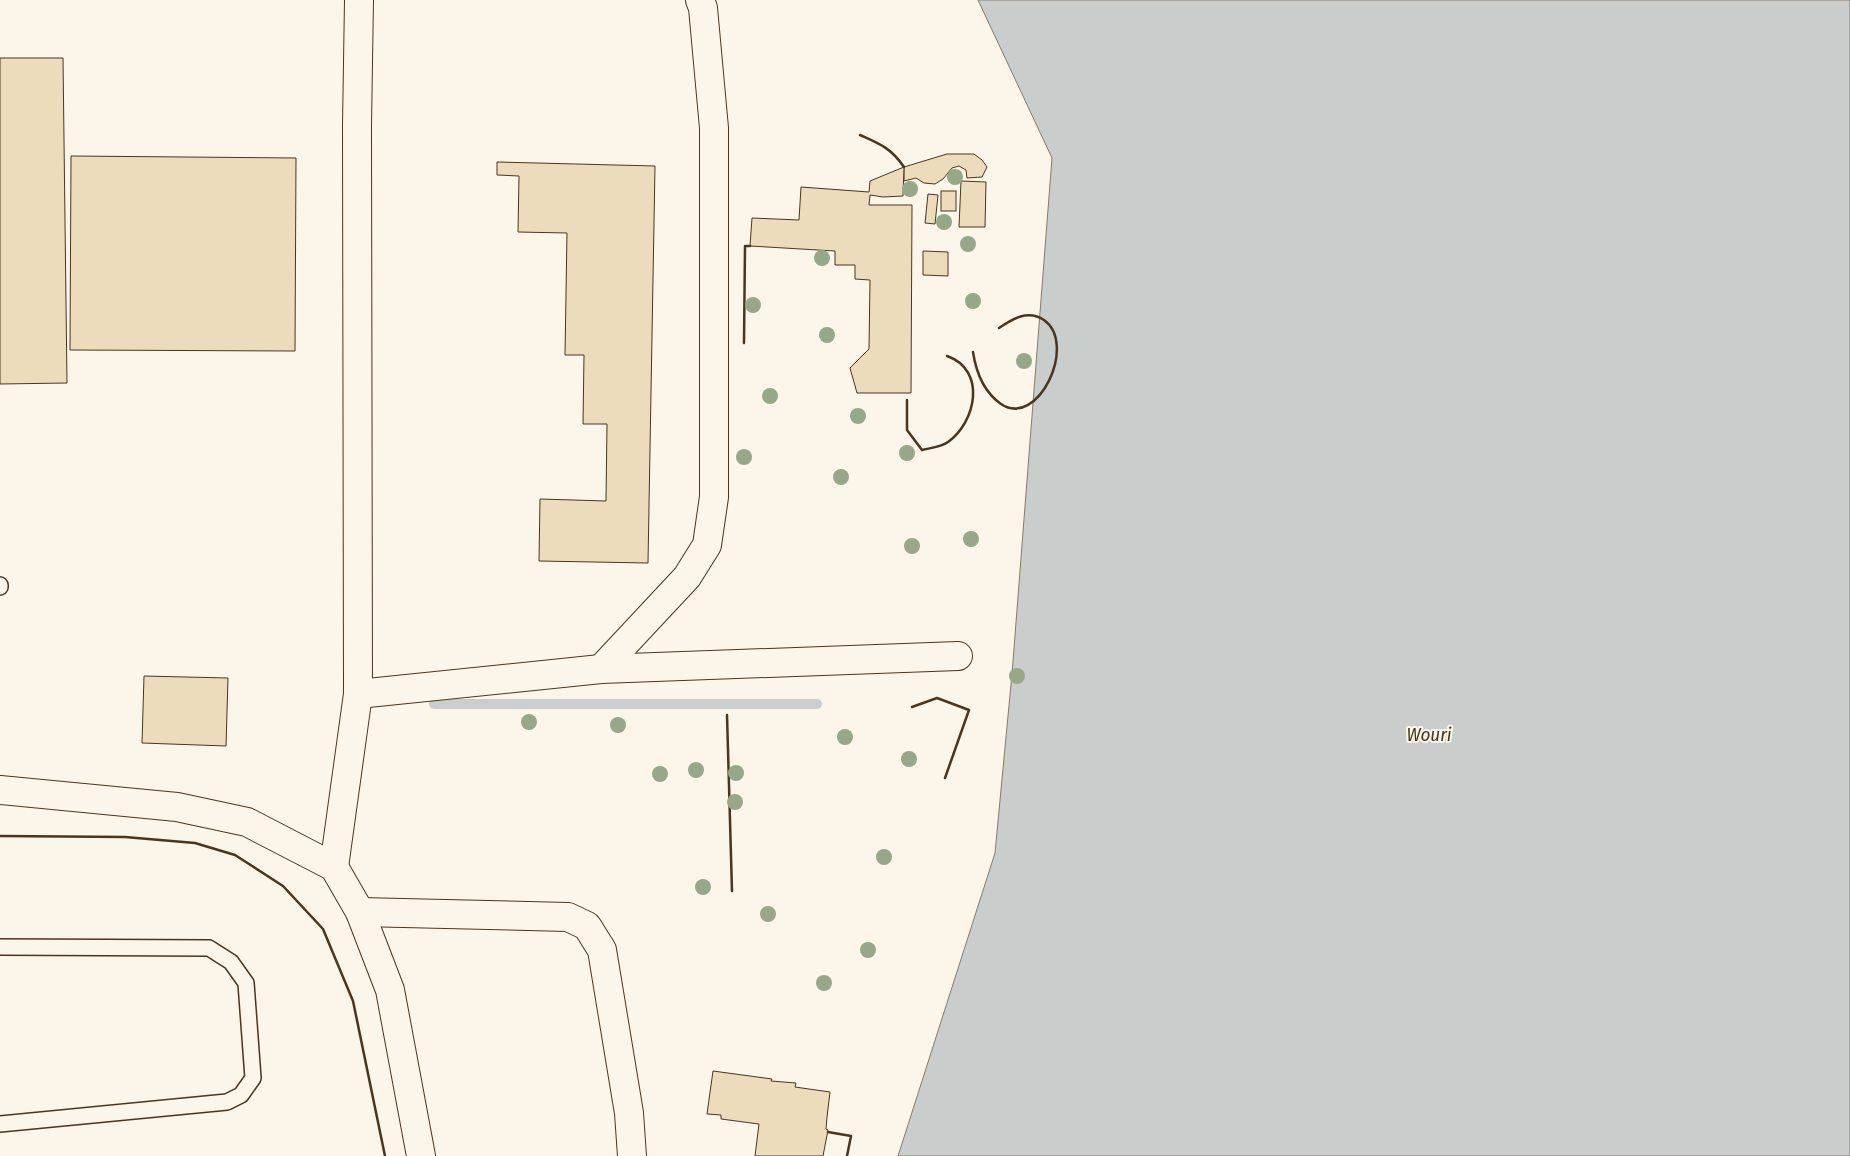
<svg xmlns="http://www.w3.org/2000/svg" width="1850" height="1156" viewBox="0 0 1850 1156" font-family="'Fira Sans Condensed',sans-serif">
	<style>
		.water { fill: #c9cecd; stroke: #887966 }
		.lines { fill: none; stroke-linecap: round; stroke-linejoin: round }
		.stream { stroke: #c9cecd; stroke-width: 10 }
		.building { fill: #ecdcbc; stroke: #4a3520 }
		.lane-casing { stroke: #4a3520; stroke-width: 18 }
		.street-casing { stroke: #4a3520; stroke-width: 30 }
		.secondary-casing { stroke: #4a3520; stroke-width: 30 }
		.lane { stroke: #fbf6e9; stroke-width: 15 }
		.street { stroke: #fbf6e9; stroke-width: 28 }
		.secondary { stroke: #fbf6e9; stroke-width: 28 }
		.wall { stroke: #4a3520; stroke-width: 2.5 }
		.tree { fill: #96a887 }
		.labels { text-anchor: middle; stroke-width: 4; stroke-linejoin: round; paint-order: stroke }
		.water-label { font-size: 19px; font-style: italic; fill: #4a3520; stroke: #fbf6e9 }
	</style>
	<rect width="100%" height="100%" fill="#fbf6e9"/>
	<!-- water -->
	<polygon class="water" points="978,0 1850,0 1850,1156 898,1156 995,853 1012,674 1052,158"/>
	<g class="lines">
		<!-- stream -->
		<polyline class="stream" points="434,704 817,704"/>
	</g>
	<!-- building -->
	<g class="building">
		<polygon points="0,58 63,58 67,383 0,384"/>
		<polygon points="947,154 974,154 982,160 987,167 982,177 967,178 966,170 959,166 952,168 943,179 935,184 924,183 916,178 904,181 904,167"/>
		<polygon points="71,156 296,158 295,351 70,350"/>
		<polygon points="497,162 655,166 648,563 539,561 540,499 606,501 607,424 583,424 584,355 565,355 567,233 518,232 519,176 497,175"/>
		<polygon points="904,167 903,196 883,197 870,195 869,205 912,205 911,393 857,393 850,368 869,349 870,280 855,279 855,265 835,265 835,251 750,246 752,218 799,220 801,187 869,192 870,181"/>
		<polygon points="961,181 986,182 985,227 959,227"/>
		<rect x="941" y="191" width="15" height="20"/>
		<polygon points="928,194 938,195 935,224 925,223"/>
		<polygon points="923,251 948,252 948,276 923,275"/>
		<polygon points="144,676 228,678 226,746 142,743"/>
		<polygon points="713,1071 772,1079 771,1081 796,1083 795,1087 830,1092 827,1117 826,1129 828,1130 823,1156 755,1156 759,1124 721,1119 721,1115 707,1114"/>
	</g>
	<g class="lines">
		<!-- lane casing -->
		<g class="lane-casing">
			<g id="lane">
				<polyline points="0,587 0,585"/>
				<polyline points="0,947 209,948 231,962 246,983 253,1078 241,1095 227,1102 0,1124"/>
			</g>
		</g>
		<!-- street casing -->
		<g class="street-casing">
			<g id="street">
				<polyline points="601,669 687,577 707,545 714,497 714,128 703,8 700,0"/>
				<polyline points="358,694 601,669 958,656"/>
				<polyline points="334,867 358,694 357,125 359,0"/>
				<polyline points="360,912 568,917 587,926 602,950 629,1113 632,1156"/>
			</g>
		</g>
		<!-- secondary casing -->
		<g class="secondary-casing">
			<polyline id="secondary" points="0,790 177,807 247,822 334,867 360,912 390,990 421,1156"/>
		</g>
		<!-- lane -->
		<use href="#lane" class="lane"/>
		<!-- street -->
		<use href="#street" class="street"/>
		<!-- secondary -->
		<use href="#secondary" class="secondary"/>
		<!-- wall -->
		<g class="wall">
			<path d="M860,135C880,144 891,148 904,167"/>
			<polyline points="744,343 745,246 750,246"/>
			<path d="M973,352C976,372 984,392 1001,404C1038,429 1078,344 1044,320C1028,309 1012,319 999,328"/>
			<path d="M907,400V430L922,450C930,448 941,447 948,442C976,422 987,370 947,356"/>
			<polyline points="912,707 937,698 969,710 945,778"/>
			<polyline points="727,715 732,891"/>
			<polyline points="0,836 125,837 195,843 235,855 283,886 323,929 353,1001 385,1156"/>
			<polyline points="828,1132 851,1136 847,1156"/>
		</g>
	</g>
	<!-- trees -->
	<g class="tree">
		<circle cx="955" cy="177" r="8"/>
		<circle cx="910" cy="189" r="8"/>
		<circle cx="944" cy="222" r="8"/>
		<circle cx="968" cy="244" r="8"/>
		<circle cx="822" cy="258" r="8"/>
		<circle cx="973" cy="301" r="8"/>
		<circle cx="753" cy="305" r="8"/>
		<circle cx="827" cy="335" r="8"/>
		<circle cx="1024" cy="361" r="8"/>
		<circle cx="770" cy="396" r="8"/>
		<circle cx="858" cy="416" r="8"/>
		<circle cx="907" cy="453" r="8"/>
		<circle cx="744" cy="457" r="8"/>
		<circle cx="841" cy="477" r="8"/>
		<circle cx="971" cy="539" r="8"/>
		<circle cx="912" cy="546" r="8"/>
		<circle cx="1017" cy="676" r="8"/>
		<circle cx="529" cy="722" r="8"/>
		<circle cx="618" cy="725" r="8"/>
		<circle cx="845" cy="737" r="8"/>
		<circle cx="909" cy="759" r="8"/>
		<circle cx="696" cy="770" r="8"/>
		<circle cx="736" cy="773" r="8"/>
		<circle cx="660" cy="774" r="8"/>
		<circle cx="735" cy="802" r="8"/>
		<circle cx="884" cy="857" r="8"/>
		<circle cx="703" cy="887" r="8"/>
		<circle cx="768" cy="914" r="8"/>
		<circle cx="868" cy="950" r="8"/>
		<circle cx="824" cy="983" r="8"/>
	</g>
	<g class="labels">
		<!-- water labels -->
		<g class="water-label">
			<text x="1429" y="741">Wouri</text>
		</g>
	</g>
</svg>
